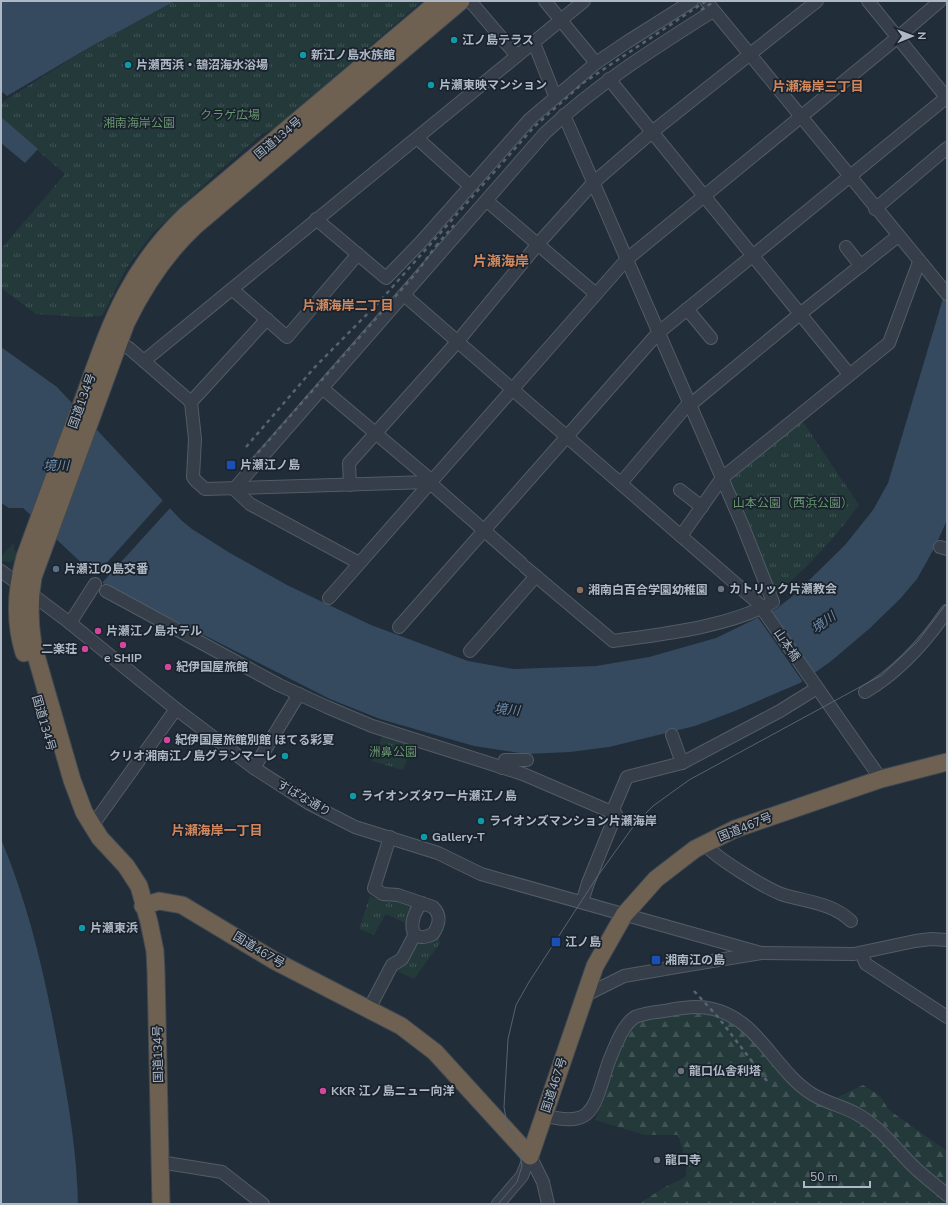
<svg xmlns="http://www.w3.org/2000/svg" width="948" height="1205" viewBox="0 0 948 1205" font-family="'Nunito Sans','Noto Sans JP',sans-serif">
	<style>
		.green { fill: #243a3a }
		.forest { fill: url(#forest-firs) }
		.park { fill: url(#park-tufts) }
		.water { fill: #354a5f }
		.pier { fill: #212d38 }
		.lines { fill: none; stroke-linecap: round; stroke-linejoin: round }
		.minor-casing { stroke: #525c66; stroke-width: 14 }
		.highway-casing { stroke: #3f4953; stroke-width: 19 }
		.minor { stroke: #353e49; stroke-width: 12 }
		.highway { stroke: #6f6152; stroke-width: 17 }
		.tram { stroke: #576370; stroke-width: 1 }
		.rail { stroke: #576370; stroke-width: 2.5; stroke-dasharray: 4 4; stroke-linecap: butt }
		.culture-dot { fill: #0f9aa8; stroke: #1a232d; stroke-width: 1.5 }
		.transit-dot { fill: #1a4fb4; stroke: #1a232d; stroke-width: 1.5 }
		.service-dot { fill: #5c6f8a; stroke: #1a232d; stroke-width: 1.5 }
		.worship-dot { fill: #6b7280; stroke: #1a232d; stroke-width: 1.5 }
		.education-dot { fill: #8d6e63; stroke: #1a232d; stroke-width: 1.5 }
		.hotel-dot { fill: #d1479c; stroke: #1a232d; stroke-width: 1.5 }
		.labels { text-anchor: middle; stroke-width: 3.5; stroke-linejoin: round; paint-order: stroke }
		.poi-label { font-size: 12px; font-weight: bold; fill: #afb9c5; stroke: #1a232d; text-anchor: start }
		.park-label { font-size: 12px; fill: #67956e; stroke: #1a232d }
		.street-label { font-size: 12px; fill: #afb9c5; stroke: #1a232d }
		.neighbourhood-label { font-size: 13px; font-weight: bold; fill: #d2885e; stroke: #1a232d }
		.water-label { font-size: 13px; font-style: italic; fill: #708ca9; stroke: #1a232d }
		.quarter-label { font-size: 14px; font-weight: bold; fill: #d2885e; stroke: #1a232d }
	</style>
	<defs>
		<pattern id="forest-firs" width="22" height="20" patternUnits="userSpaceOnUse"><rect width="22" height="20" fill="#243a3a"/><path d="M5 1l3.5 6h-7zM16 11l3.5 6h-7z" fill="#415455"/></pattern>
		<pattern id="park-tufts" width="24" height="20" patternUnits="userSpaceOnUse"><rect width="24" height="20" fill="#243a3a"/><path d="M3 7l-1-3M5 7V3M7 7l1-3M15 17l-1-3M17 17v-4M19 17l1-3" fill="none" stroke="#415455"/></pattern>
	</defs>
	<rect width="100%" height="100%" fill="#212d38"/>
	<!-- green -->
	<polygon class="green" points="14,543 14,550 21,555 11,562 1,561 1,556"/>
	<!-- forest -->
	<path class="forest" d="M688,1012L711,1013L740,1028L796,1087L836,1098L863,1085L880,1096L889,1110L947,1151V1204H639L663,1188L686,1177V1161L678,1135H645L595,1120C598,1112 603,1105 605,1097C612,1078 618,1033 637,1022C649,1015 674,1014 688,1012Z"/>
	<!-- park -->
	<g class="park">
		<polygon points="175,1 422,1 275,128 262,134 220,170 153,233 127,267 102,316 81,317 36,314 1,288 1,249 65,174 1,119 1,103 90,47"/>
		<path d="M801,419L859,505C834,539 806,570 773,596L725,479Z"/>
		<polygon points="383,734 413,743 403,770 372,761"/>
		<polygon points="370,896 381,900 396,899 415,905 408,924 386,914 374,935 359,929"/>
		<polygon points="434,936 441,942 414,979 395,970 417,940"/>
	</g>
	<!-- water -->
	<g class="water">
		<polygon points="1,1 175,1 90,47 7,96 1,91"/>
		<polygon points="1,117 38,149 25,163 1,143"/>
		<polygon points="947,285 947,520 936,545 917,579 900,599 869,629 830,662 800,683 735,711 695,726 609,747 570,752 527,754 474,746 380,719 330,699 105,585 23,508 9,508 1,503 1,347 57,387 181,520 192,529 230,553 287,585 371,625 468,661 513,669 596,666 649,657 716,638 776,609 794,595 845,545 873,510 888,483"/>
		<path d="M1,839C29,906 45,976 58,1047C68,1099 77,1152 78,1204H1Z"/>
	</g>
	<!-- pier -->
	<g class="pier">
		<polygon points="164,499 171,507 101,584 94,577"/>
		<polygon points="769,610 814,675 803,682 757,616"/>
	</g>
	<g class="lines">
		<!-- minor casing -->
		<g class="minor-casing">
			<g id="minor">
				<polyline points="470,1 517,56"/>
				<polyline points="545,1 596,63"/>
				<polyline points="706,1 947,294"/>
				<polyline points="868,1 947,98"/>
				<polyline points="534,43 555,96"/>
				<polyline points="609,79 849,374"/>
				<polyline points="417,138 470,186"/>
				<polyline points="487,201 596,294"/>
				<polyline points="875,209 947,148"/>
				<polyline points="316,219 386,278 421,242 530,119 596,63 627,42 692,1"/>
				<polyline points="846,247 861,266"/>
				<polyline points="233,290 287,337 358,254"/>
				<polyline points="404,295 758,603 881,779"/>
				<polyline points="687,309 711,338"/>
				<polyline points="113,338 130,349 191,402 195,439 193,477 196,481 205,489 429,482 521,563"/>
				<polyline points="144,361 584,1"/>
				<polyline points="322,388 431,480"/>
				<polyline points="191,402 267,319"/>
				<polyline points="690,405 800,314 898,236"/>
				<polyline points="621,483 689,403"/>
				<polyline points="350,485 349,463 458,341 538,244 593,183 652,132 817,1"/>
				<path d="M234,489L545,133C597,84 653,49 713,11"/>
				<polyline points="234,489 250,504 359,563"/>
				<polyline points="680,490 702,507"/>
				<polyline points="681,536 722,478 889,343 919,262"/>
				<polyline points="940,547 947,549"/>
				<path d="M525,567L613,641C663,634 729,627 773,602L742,524L564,115"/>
				<polyline points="1,571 70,623 176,709 254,768 310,804 355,827 438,853 481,874 761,953"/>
				<polyline points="106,591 279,685 327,707 372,726 523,774 616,814 588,883 582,902"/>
				<polyline points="329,598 626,260 897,38 940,1"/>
				<polyline points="70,623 95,584"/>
				<polyline points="399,627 658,333 947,97"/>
				<polyline points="470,651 536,576"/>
				<path d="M865,692C899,672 925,643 947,611"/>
				<polyline points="682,763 780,711 817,688"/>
				<polyline points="254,768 299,694"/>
				<polyline points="502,768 505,760 527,760"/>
				<polyline points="612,812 627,777 682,763 672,735"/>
				<polyline points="92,826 176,709"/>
				<path d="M390,837L374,888L383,894L398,895L433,907C442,916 439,925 433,934C406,947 409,916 422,903"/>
				<path d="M705,844C714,857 768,890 784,895C808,902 832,903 851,921"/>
				<polyline points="861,953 866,964 947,1017"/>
				<polyline points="584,996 624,976 682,966 761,953 854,954 915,941 931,939 947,940"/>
				<polyline points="369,1009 392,965 402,959 415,934"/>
				<path d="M544,1115C592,1129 594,1108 606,1070C609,1060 613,1051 617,1042C621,1033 627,1022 635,1017C644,1013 655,1012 664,1011C681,1008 696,1005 713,1009C759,1020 775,1071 812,1094C826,1103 843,1106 857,1114C879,1126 895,1148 912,1165C923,1176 936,1185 947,1195"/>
				<polyline points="530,1156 543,1182 548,1204"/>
				<polyline points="160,1162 222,1172 263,1204"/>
				<polyline points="498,1204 522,1176 530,1156"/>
			</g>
		</g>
		<!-- highway casing -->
		<g class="highway-casing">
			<g id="highway">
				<path d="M24,653C14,621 16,589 25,557C43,507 62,456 81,406C109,329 125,273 187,214L439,1"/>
				<polyline points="143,906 159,901 182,905 275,961 401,1026 435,1052 530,1156 595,966 624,915 656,879 695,849 735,829 881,779 947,762"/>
				<path d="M161,1204L156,972L155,951L149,922L139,886L126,866L100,838L84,812L72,780L33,645C29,622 29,601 33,577L126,323C144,286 165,254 195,226L461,1"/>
			</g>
		</g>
		<!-- minor -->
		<use href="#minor" class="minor"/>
		<!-- highway -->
		<use href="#highway" class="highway"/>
		<!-- tram -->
		<polyline class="tram" points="498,1204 517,1182 522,1166 519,1147 507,1124 504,1107 508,1039 516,1005 529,982 597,877 635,824 653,806 689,780 882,675 918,641 947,603"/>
		<!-- rail -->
		<g class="rail">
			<polyline points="701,10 715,1"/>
			<polyline points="436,246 454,225"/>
			<polyline points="246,447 314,368 380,301 535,126 583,83 706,1"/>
			<polyline points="247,465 416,273 439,242"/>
			<polyline points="694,991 718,1017 767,1081"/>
		</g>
	</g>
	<!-- markers -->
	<g class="culture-dot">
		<circle cx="454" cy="40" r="4"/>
		<circle cx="303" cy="55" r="4"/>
		<circle cx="128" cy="65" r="4"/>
		<circle cx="431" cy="85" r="4"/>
		<circle cx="285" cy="756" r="4"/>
		<circle cx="353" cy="796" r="4"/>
		<circle cx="481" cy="821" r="4"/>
		<circle cx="424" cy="837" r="4"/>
		<circle cx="82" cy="928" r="4"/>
	</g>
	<g class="transit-dot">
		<rect x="226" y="460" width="10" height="10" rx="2"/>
		<rect x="551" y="937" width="10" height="10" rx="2"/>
		<rect x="651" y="955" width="10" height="10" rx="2"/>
	</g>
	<circle class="service-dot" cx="56" cy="569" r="4"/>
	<g class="worship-dot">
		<circle cx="721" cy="589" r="4"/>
		<circle cx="681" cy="1071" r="4"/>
		<circle cx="657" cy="1160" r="4"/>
	</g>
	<circle class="education-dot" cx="580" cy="590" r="4"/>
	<g class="hotel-dot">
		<circle cx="98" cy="631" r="4"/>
		<circle cx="123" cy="645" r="4"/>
		<circle cx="85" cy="649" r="4"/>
		<circle cx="168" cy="667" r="4"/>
		<circle cx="167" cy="740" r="4"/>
		<circle cx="323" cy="1091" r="4"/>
	</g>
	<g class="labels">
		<!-- poi labels -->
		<g class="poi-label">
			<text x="462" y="44">江ノ島テラス</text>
			<text x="311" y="59">新江ノ島水族館</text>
			<text x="136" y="69">片瀬西浜・鵠沼海水浴場</text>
			<text x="439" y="89">片瀬東映マンション</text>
			<text x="240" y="469">片瀬江ノ島</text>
			<text x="64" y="573">片瀬江の島交番</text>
			<text x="729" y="593">カトリック片瀬教会</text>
			<text x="588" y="594">湘南白百合学園幼稚園</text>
			<text x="106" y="635">片瀬江ノ島ホテル</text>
			<text x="77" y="653" text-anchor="end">二楽荘</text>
			<text x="123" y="662" text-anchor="middle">e SHIP</text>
			<text x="176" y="671">紀伊国屋旅館</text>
			<text x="175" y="744">紀伊国屋旅館別館 ほてる彩夏</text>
			<text x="277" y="760" text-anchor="end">クリオ湘南江ノ島グランマーレ</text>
			<text x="361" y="800">ライオンズタワー片瀬江ノ島</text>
			<text x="489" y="825">ライオンズマンション片瀬海岸</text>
			<text x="432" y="841">Gallery-T</text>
			<text x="90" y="932">片瀬東浜</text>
			<text x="565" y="946">江ノ島</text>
			<text x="665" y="964">湘南江の島</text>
			<text x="689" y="1075">龍口仏舎利塔</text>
			<text x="331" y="1095">KKR 江ノ島ニュー向洋</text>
			<text x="665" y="1164">龍口寺</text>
		</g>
		<!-- park labels -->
		<g class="park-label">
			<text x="230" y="119">クラゲ広場</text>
			<text x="139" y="127">湘南海岸公園</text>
			<text x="793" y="507">山本公園（西浜公園）</text>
			<text x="393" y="756">洲鼻公園</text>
		</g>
		<!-- street labels -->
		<g class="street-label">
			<text transform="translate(278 138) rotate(-40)" y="4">国道134号</text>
			<text transform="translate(82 401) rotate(-70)" y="4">国道134号</text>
			<text transform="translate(787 645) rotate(56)" y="4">山本橋</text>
			<text transform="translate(44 723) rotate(74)" y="4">国道134号</text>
			<text transform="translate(304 798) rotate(30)" y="4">すばな通り</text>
			<text transform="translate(745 827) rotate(-22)" y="4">国道467号</text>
			<text transform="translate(259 950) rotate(31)" y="4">国道467号</text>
			<text transform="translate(158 1054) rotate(-91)" y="4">国道134号</text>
			<text transform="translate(554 1085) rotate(-72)" y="4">国道467号</text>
		</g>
		<!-- neighbourhood labels -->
		<g class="neighbourhood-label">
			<text x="818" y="91">片瀬海岸三丁目</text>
			<text x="348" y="310">片瀬海岸二丁目</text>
			<text x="217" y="835">片瀬海岸一丁目</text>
		</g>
		<!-- water labels -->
		<g class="water-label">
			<text x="56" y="470">境川</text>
			<text transform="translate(823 622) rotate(-36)" y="5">境川</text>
			<text transform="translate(507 709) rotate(5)" y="5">境川</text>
		</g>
		<!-- quarter labels -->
		<g class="quarter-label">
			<text x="501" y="266">片瀬海岸</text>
		</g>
	</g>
	<!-- border -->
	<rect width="948" height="1205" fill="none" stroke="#afb9c5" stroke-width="4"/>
	<!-- north arrow -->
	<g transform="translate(912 36) rotate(89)" stroke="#1a232d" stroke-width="3" paint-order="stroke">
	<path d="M0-3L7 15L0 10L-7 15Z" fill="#afb9c5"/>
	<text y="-6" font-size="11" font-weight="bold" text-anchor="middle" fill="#afb9c5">N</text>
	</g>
	<!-- scale -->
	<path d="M804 1181v6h66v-6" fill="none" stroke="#afb9c5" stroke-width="2"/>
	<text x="810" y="1181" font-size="12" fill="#afb9c5" stroke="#1a232d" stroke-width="3" paint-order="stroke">50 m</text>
</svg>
